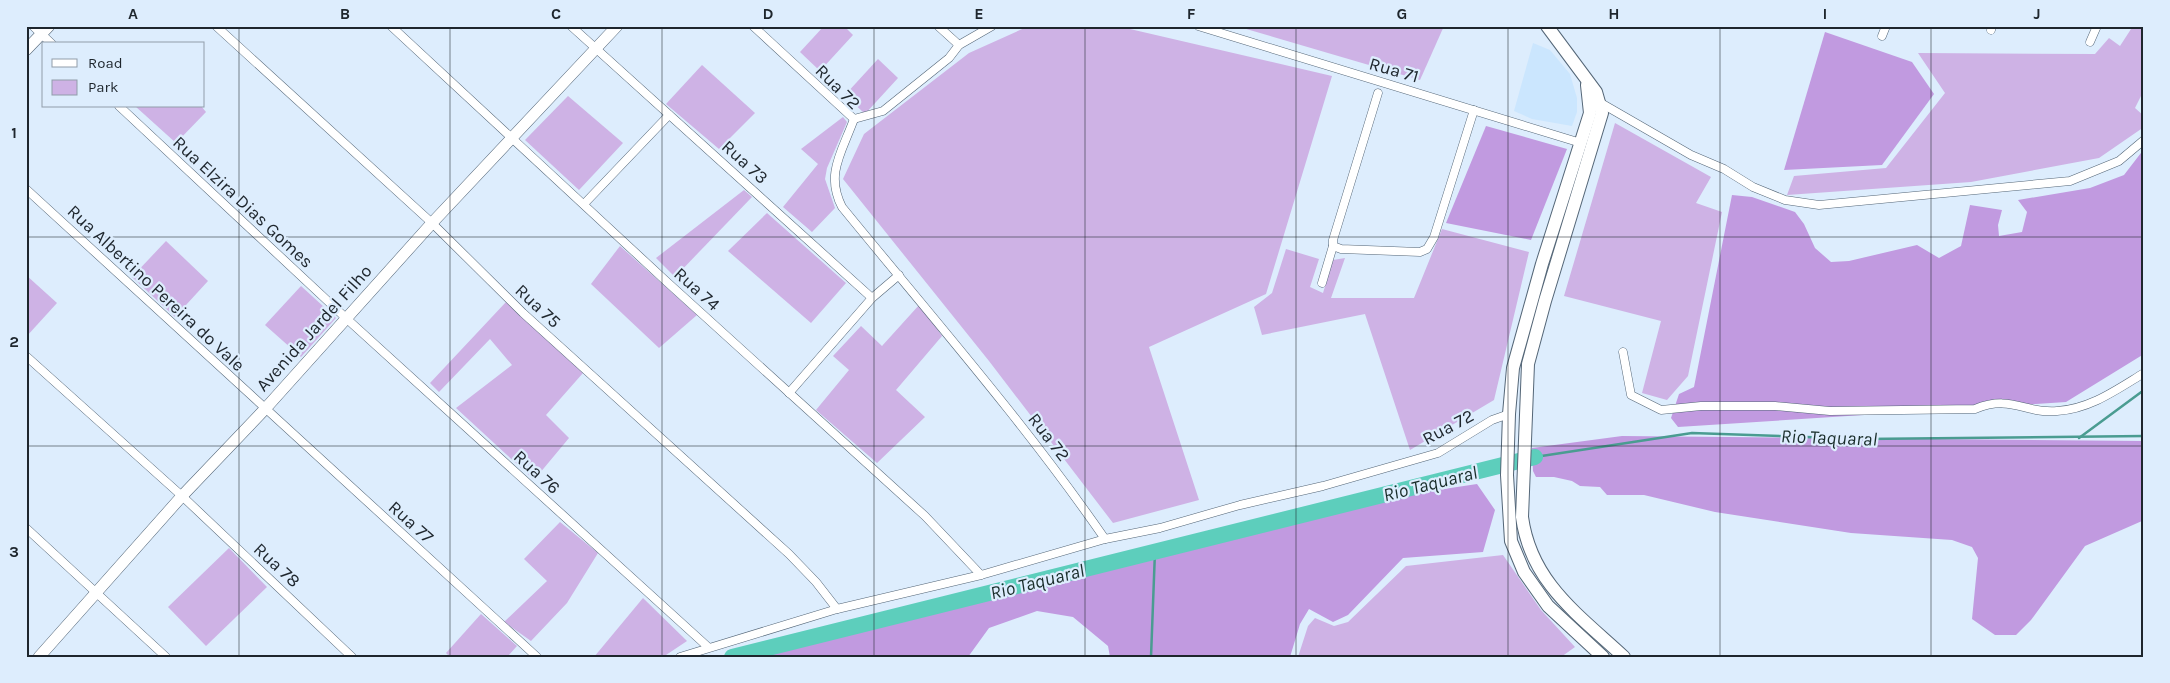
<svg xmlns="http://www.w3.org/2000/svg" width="2170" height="683" viewBox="0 0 2170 683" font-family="Karla,sans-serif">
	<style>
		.built { fill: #cbe6fe }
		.green { fill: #ceb2e5 }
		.forest { fill: #c19ae0 }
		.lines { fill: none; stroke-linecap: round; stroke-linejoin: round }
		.stream { stroke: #4a9c91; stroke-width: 2.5 }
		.river { stroke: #5dcebc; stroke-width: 16 }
		.minor-casing { stroke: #546677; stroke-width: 9 }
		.secondary-casing { stroke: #546677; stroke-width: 12 }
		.primary-casing { stroke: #546677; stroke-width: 14 }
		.minor { stroke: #fff; stroke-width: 8 }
		.secondary { stroke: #fff; stroke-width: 11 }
		.primary { stroke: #fff; stroke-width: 12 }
		.grid { fill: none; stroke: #1e262d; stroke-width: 1; stroke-opacity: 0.55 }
		.labels { text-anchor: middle; stroke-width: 4.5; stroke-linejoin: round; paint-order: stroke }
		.street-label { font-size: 18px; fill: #1e262d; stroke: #ddedfd }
		.water-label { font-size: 19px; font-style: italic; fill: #192d2a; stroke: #ddedfd }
		.neatline { fill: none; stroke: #1e262d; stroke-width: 2 }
		.grid-label { font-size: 16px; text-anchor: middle; font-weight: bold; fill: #1e262d }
	</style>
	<rect width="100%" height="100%" fill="#ddedfd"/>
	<!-- built -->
	<polygon class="built" points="1533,43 1550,50 1570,74 1577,98 1577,112 1572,126 1532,119 1514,111"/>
	<!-- green -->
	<g class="green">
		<polygon points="824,26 844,26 853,35 820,71 800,52"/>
		<polygon points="1029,26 1117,26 1332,76 1266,294 1149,347 1199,500 1113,523 989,361 843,179 864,134 969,53"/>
		<polygon points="1236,26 1444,26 1420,80"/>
		<polygon points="2133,26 2144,26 2144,90 2135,108 2144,116 2144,127 2099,158 1971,182 1787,195 1794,176 1886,168 1945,93 1918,53 2095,54 2109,38 2120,46"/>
		<polygon points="878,59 898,78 865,114 845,95"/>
		<polygon points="702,65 755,113 719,149 666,104"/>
		<polygon points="568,96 623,143 579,190 525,140"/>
		<polygon points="135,106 201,106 206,112 176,143"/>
		<polygon points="843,117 847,122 827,168 825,179 835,208 812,232 783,207 818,164 801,149"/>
		<polygon points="1615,123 1711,177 1696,203 1722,212 1688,376 1667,400 1642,393 1661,321 1564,296"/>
		<polygon points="744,190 752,197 675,277 656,258"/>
		<polygon points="767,213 846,283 811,323 728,251"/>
		<polygon points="1442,229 1529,252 1494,400 1410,450 1365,314 1262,335 1254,307 1272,293 1286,249 1319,259 1310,287 1323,293 1333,260 1345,258 1331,298 1414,298"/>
		<polygon points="166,241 208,281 175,317 132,277"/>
		<polygon points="620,246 697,315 659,348 591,284"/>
		<polygon points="26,275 57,303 26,337"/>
		<polygon points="301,286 336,318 301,357 265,325"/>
		<polygon points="506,302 583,373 546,415 569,438 534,480 456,408 512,365 490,339 439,392 430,383"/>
		<polygon points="920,304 942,336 896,390 925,417 877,463 816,410 849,370 833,356 861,326 882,346"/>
		<polygon points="560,522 598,553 567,603 531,641 504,622 547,581 524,559"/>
		<polygon points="229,548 267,587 206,646 168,607"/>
		<polygon points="1503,555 1541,610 1575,647 1561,657 1298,657 1308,626 1315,618 1334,626 1348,622 1406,566"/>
		<polygon points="643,598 687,641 663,657 594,657"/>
		<polygon points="481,614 517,646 507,657 450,657 446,653"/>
	</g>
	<!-- forest -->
	<g class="forest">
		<polygon points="1825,32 1912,62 1934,94 1882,165 1784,170"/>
		<polygon points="1486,126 1567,149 1531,240 1446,223"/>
		<polygon points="2144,149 2144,354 2066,402 1678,427 1671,418 1679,394 1694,387 1732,195 1752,197 1795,212 1804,224 1815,248 1831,262 1849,261 1917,245 1939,258 1961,246 1970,205 2002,210 1998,225 1999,236 2022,232 2027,212 2018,200 2090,188 2124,175"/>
		<polygon points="1622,436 2144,441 2144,522 2142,521 2085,546 2031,620 2016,635 1995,635 1972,619 1978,558 1972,547 1952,540 1851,533 1715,512 1644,495 1607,495 1600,487 1580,486 1572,481 1554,477 1536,477 1533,471 1532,448"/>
		<polygon points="1477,484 1495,510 1483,552 1403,558 1348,615 1333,622 1309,609 1300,624 1290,657 1110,657 1108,646 1073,617 1037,611 989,628 968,657 753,657 1181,542 1281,525 1378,499"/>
	</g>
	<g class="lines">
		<!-- stream -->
		<g class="stream">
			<polyline points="2079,438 2144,390"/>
			<polyline points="1535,457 1692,433 1863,439 2144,436"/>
			<polyline points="1151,657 1155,551"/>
		</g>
		<!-- river -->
		<polyline class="river" points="732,657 1535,457"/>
		<!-- minor casing -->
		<g class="minor-casing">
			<g id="minor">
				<polyline points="33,26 52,44"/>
				<polyline points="216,26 432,223 523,313 789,554 816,582 837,609"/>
				<polyline points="391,26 667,282 925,516 981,575"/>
				<polyline points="571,26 872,298"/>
				<polyline points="753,26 854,119"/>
				<polyline points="938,26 959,45"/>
				<polyline points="1198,26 1581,143"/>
				<polyline points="1991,30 1992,26"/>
				<polyline points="1882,36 1886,26"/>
				<polyline points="2090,42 2097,26"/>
				<polyline points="1378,93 1333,240 1333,246 1341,249 1420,252 1427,249 1434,237 1474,110"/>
				<polyline points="1599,102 1691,155 1724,169 1753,187 1785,200 1819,205 2070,181 2119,161 2144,140"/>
				<polyline points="119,106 347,319 708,647"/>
				<path d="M854,119C842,152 825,174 842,207C931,316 1024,422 1105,539"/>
				<polyline points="854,119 883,111 949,58 959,45 992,26"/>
				<polyline points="26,189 537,657"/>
				<polyline points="584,204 669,115"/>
				<polyline points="1322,283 1333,246"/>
				<path d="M1623,352L1631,395L1661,410L1701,406H1775L1830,411L1975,409C2012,394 2024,414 2057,411C2090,409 2116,390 2144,373"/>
				<polyline points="26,356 182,496 352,657"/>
				<polyline points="789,393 872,298 899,275"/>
				<polyline points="26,528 166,657"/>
				<polyline points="680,657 837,609 981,575 1105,539 1160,528 1240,505 1323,486 1438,453 1492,420 1509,414"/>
			</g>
		</g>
		<!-- secondary casing -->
		<g class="secondary-casing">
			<g id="secondary">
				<polyline points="26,50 49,26"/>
				<polyline points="39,657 182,496 265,409 432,223 617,26"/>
			</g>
		</g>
		<!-- primary casing -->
		<g class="primary-casing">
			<g id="primary">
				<path d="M1547,26L1596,92L1602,113L1545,301L1528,364L1522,517C1531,583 1579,615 1624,657"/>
				<polyline points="1587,85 1590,113 1542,264 1513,368 1509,414 1507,475 1511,541 1524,572 1548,606 1603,657"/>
			</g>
		</g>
		<!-- minor -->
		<use href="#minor" class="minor"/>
		<!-- secondary -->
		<use href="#secondary" class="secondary"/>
		<!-- primary -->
		<use href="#primary" class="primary"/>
	</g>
	<!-- grid -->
	<path class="grid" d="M239,26V657M450,26V657M662,26V657M874,26V657M1085,26V657M1296,26V657M1508,26V657M1720,26V657M1931,26V657M26,237H2144M26,446H2144"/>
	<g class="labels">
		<!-- street labels -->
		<g class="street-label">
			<text transform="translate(1394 70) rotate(16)" y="6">Rua 71</text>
			<text transform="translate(838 87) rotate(45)" y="6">Rua 72</text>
			<text transform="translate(745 162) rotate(42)" y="6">Rua 73</text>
			<text transform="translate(243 202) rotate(43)" y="6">Rua Elzira Dias Gomes</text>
			<text transform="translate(156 288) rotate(43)" y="6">Rua Albertino Pereira do Vale</text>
			<text transform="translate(697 289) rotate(42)" y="6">Rua 74</text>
			<text transform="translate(538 306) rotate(43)" y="6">Rua 75</text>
			<text transform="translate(314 328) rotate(-48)" y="6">Avenida Jardel Filho</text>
			<text transform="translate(1448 427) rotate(-28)" y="6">Rua 72</text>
			<text transform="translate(1049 437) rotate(52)" y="6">Rua 72</text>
			<text transform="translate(537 472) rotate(42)" y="6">Rua 76</text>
			<text transform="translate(411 522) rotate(42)" y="6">Rua 77</text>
			<text transform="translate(277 565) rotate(43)" y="6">Rua 78</text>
		</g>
		<!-- water labels -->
		<g class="water-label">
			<text transform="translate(1829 437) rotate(2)" y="7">Rio Taquaral</text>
			<text transform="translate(1430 483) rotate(-14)" y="7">Rio Taquaral</text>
			<text transform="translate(1037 581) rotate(-14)" y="7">Rio Taquaral</text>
		</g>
	</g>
	<!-- border -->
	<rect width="2170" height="683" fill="none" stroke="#ddedfd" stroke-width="55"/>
	<!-- legend -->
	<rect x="42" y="42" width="162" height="65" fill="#ddedfd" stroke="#919daa"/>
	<rect x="52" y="59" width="25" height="8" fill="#ffffff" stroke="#919daa"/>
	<text x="88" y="68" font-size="15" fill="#1e262d">Road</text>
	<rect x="52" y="80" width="25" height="15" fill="#ceb2e5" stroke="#919daa"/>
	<text x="88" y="92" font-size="15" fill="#1e262d">Park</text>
	<rect x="28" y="28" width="2114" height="628" class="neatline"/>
	<g class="grid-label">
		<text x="133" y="19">A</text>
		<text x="345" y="19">B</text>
		<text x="556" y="19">C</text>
		<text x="768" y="19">D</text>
		<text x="979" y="19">E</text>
		<text x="1191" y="19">F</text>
		<text x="1402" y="19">G</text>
		<text x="1614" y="19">H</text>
		<text x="1825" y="19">I</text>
		<text x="2037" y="19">J</text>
		<text x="14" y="138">1</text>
		<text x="14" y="347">2</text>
		<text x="14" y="557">3</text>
	</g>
</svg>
